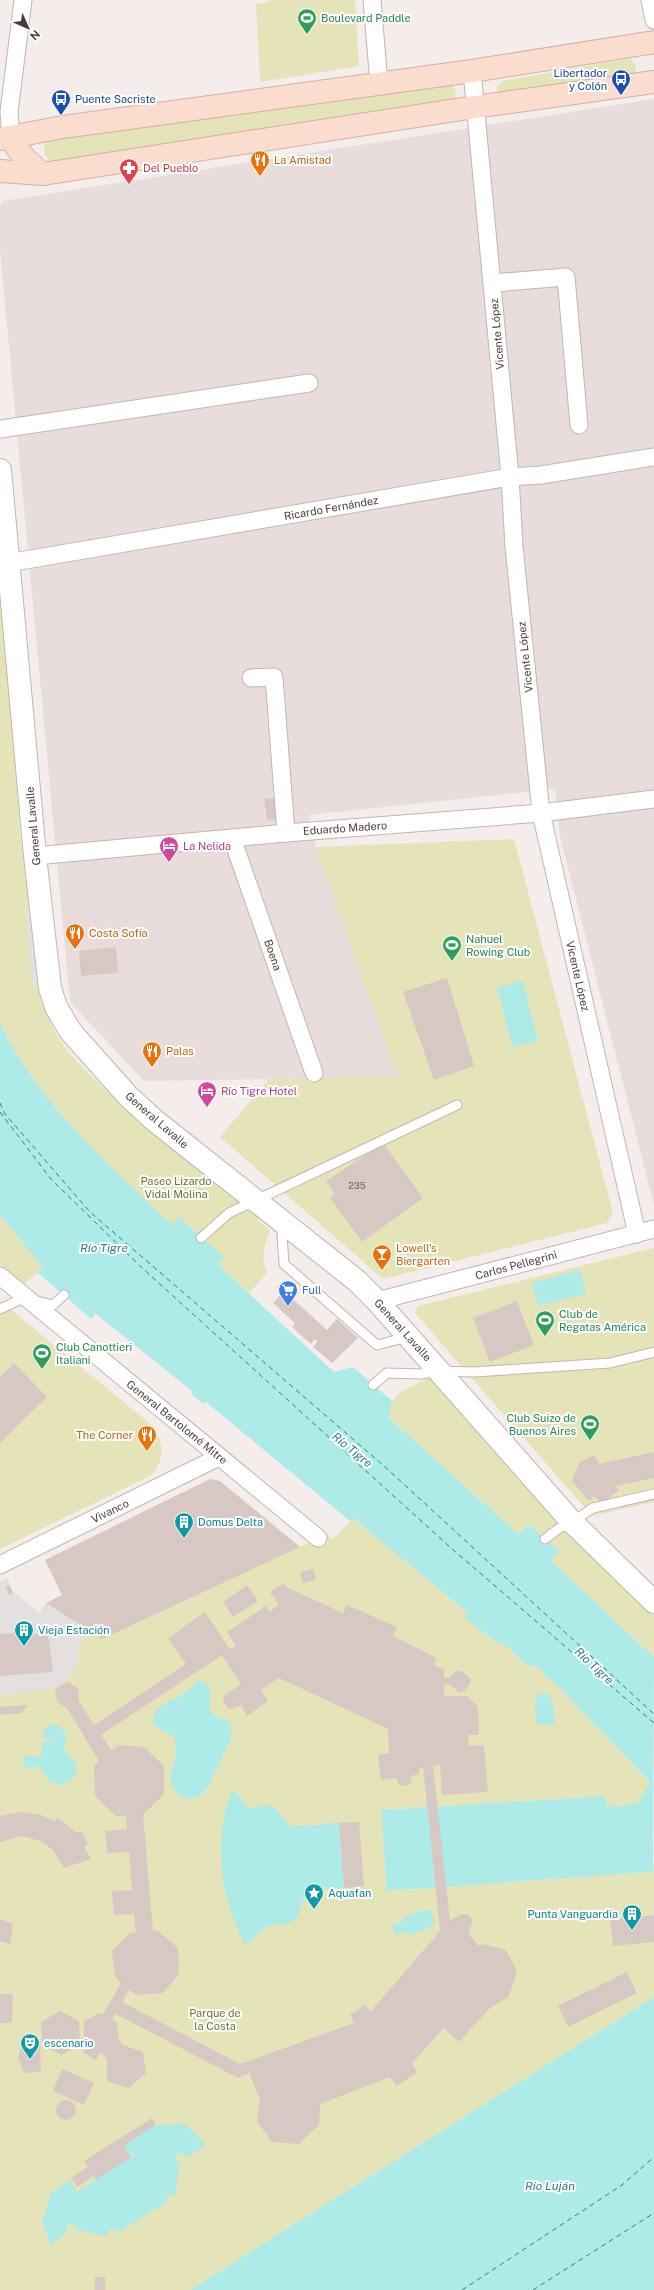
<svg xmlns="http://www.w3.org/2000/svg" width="654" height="2290" viewBox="0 0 654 2290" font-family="'Public Sans',sans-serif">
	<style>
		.residential { fill: #e8ddda }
		.green { fill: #e4e4b8 }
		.parking { fill: #e3e0df }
		.water { fill: #adebe9 }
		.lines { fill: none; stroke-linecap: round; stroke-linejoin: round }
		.ferry { stroke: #2e7d7c; stroke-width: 1; stroke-dasharray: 5 4; stroke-linecap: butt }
		.building { fill: #d8c8c4; fill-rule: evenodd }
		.service-casing { stroke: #c2b5b1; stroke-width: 11 }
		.minor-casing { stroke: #c2b5b1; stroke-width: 19 }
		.tertiary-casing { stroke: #c2b5b1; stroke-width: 24 }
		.secondary-casing { stroke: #d3b1a1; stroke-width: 24 }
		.service { stroke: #fff; stroke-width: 9 }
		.minor { stroke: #fff; stroke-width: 17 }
		.tertiary { stroke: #fff; stroke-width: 22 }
		.secondary { stroke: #faddcf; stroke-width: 22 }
		.labels { text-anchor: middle; stroke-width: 4; stroke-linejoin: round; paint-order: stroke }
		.number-label { font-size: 9px; fill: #6c5f5c }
		.leisure-label { font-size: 11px; fill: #27864d; stroke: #fff; text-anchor: start }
		.transit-label { font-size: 11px; fill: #164399; stroke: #fff; text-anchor: end }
		.food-label { font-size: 11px; fill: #c56008; stroke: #fff; text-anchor: start }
		.health-label { font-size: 11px; fill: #be3a42; stroke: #fff; text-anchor: start }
		.street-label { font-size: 11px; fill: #483c39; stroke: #fff }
		.hotel-label { font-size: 11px; fill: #b23c85; stroke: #fff; text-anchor: start }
		.park-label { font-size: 11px; fill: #687531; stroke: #fff }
		.shop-label { font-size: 11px; fill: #366cbe; stroke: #fff; text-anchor: start }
		.culture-label { font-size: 11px; fill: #0d838f; stroke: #fff; text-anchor: start }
		.water-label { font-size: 12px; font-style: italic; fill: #2e7d7c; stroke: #fff }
	</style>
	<rect width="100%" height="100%" fill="#f4edeb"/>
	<!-- residential -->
	<polygon class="residential" points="654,99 654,1205 560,836 555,789 309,815 316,847 398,1077 144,1081 70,1002 0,250 0,205 3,201"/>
	<!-- green -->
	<g class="green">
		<polygon points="270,0 355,0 359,66 260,82 256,4 269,2"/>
		<polygon points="630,58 636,67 635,75 498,93 497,87 503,81"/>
		<polygon points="452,84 456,92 455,100 52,164 45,155 44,146 50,138"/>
		<path d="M0,576L22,853L31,910L25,911C33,947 39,1006 58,1037C69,1055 85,1070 100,1084C149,1133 205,1173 260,1215L258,1221L270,1230C265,1243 259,1260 268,1272L249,1293L218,1265L223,1257L179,1218L172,1226C109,1165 38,1103 0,1023Z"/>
		<polygon points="514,839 613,1213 607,1223 383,1279 220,1137 269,1079 398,1077 316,847"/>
		<polygon points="0,1215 43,1268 23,1285 0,1264"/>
		<polygon points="654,1248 654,1502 592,1516 415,1313 418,1306"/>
		<path d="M0,1301L153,1426C164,1444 165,1458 152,1475L0,1549Z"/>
		<polygon points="430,1377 582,1546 654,1615 654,1657 551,1561 559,1551 528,1524 518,1534 389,1418 392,1401 401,1392"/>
		<polygon points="353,1518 468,1613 466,1618 499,1644 501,1642 529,1667 536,1666 560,1688 650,1782 638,1803 607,1807 605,1796 381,1810 387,1891 653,1872 654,1863 654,1997 190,2290 0,2290 0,1582 7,1578 13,1592 40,1613 46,1603 102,1638 327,1534 333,1539"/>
	</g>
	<!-- parking -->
	<g class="parking">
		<polygon points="31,910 42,993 33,987 25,911"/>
		<polygon points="7,1578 13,1592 39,1613 46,1603 85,1628 74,1674 55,1689 0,1695 0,1582"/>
	</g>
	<!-- water -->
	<g class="water">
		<polygon points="523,981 538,1041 512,1047 497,987"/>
		<path d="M0,1023C38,1103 109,1165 172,1225L179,1217L224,1257L218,1265L334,1372L353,1367L392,1401L389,1418L518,1534L528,1524L559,1551L551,1561L654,1657L653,1872L387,1891L381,1810L605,1796L607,1807L638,1803L650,1782L560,1688L536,1666L529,1667L501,1642L499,1644L465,1618L468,1613L353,1518L350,1521L206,1402L204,1404L191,1394L192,1391L96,1314L91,1319L37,1272L43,1268L0,1215Z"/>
		<polygon points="580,1270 586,1294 538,1306 532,1283"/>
		<path d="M203,1681L210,1687V1709L215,1716L228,1721L231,1728L232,1736L208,1787L200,1796L188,1799C154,1787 182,1761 175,1741C171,1730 158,1733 153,1720C156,1702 174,1702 185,1693C192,1688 194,1681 203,1681Z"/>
		<polygon points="538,1694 549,1694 549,1698 552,1698 555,1724 541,1725 537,1723 534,1701 538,1699"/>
		<path d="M56,1724L65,1731L66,1739L64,1749C70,1760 84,1764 72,1780L61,1785L50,1782L39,1766L28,1769L22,1763L27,1755L38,1757L42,1754L43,1742H51V1739H42C42,1730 47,1725 56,1724Z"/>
		<path d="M233,1789L249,1808C256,1809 261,1805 268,1805C277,1805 284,1821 291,1827L339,1823L344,1888C331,1889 307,1887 302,1902C300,1909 300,1916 293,1921C285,1927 275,1922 266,1927C259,1931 253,1940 245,1945C221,1897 211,1841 233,1789Z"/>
		<polygon points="423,1910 431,1910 435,1922 430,1927 410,1935 405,1931 395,1935 392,1926 402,1922 403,1918"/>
		<polygon points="654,1997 654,2290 190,2290"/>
		<polygon points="185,2124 206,2145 188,2157 180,2153 176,2156 175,2159 180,2164 175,2195 169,2195 166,2197 167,2202 117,2233 115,2230 110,2229 105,2236 78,2230 75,2225 69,2224 66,2228 67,2232 51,2245 42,2222 51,2193 71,2180 76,2192 134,2155 132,2151 129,2154 124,2146 156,2125"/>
	</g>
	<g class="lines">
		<!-- ferry -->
		<g class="ferry">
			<polyline points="0,1103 5,1114 90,1212 383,1465 654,1714"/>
			<polyline points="0,1112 51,1179 140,1266 451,1548 654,1723"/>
			<polyline points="462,2290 622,2185 654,2157"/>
			<polyline points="533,2290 654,2213"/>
		</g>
	</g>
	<!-- building -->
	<g class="building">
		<polygon points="276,798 278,819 267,821 264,799"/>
		<polygon points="116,947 118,973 81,976 79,951"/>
		<polygon points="447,978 474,1066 434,1080 403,992"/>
		<polygon points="383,1143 423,1198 362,1242 330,1198 335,1194 326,1181"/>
		<polygon points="284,1291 327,1330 337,1319 358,1338 332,1363 313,1347 317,1342 315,1339 311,1344 292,1327 295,1323 273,1303"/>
		<polygon points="517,1301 534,1345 490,1362 473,1318"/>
		<polygon points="14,1363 47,1397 0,1443 0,1377"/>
		<polygon points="654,1452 654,1478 615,1486 619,1490 602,1504 595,1496 589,1501 572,1481 579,1463 594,1455 599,1464"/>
		<polygon points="210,1479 220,1481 300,1547 102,1639 46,1603 62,1595 45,1560"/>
		<polygon points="313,1569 316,1580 303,1583 300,1572"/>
		<path d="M284,1583L286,1587L343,1613L347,1605L397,1627L393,1636L437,1658L434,1665L444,1670V1678H449L456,1671H461L471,1679L470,1684L463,1692H459L450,1685L444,1684V1696H467L478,1707L479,1735H468L469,1746L484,1745L488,1792L442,1795L440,1765L433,1766L450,1921L461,1914L469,1915L473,1922L468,1932L470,1934L469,1935L479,1946L483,1944L506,1950L517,1971L509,1996L489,2009L459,2042L444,2028L412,2063L417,2072L397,2086L390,2077L320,2104L319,2125L299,2144L272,2142L257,2121L260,2100L249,2073L238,2078L116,2014L112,2019L117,2022L119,2040L123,2045L143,2052L146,2073L129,2088L107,2081V2059L102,2053H100L96,2060L83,2053L88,2045L84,2043V2021L100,2013L103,2014L121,1983L115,1976L112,1951L130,1933H136L134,1914L114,1915L112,1891L132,1890L129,1852L107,1853L105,1831L127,1829L126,1816H116L95,1796L94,1766L99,1761L67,1708L57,1702L55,1689L67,1682L78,1688L79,1701L94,1725L186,1664L168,1638L205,1612L230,1649L236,1646L227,1632L266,1606L269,1612L279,1605L270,1592ZM222,1655L241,1684L224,1696L223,1701L228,1708L232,1709L241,1705L247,1716L268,1701L261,1690L279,1678L388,1729L389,1753L378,1755L381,1780L396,1778L399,1785L407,1786L412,1781L411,1776L419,1774V1768L423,1767L440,1931L371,2011L365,2005L350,2015L354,2023L240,2064L122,2002L129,1990L136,1995L163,1993L179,1974L178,1948L158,1931H153L143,1815L164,1794V1766L144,1747L118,1745L112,1751L101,1735Z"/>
		<polygon points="10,1585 13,1593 9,1595 6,1587"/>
		<polygon points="247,1585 258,1601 233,1617 223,1602"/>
		<polygon points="22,1632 23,1635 38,1634 38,1636 48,1635 53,1672 0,1676 0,1634"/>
		<polygon points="28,1705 21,1713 0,1715 0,1707"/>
		<polygon points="20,1812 41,1815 55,1821 57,1817 77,1833 82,1831 88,1844 84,1846 91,1859 64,1868 54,1851 41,1841 21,1836 0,1842 0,1816"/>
		<polygon points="359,1822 364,1886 344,1888 339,1823"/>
		<polygon points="654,1915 654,1942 613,1946 610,1920"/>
		<polygon points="0,1919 13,1924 10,1944 0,1941"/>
		<polygon points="627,1972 637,1993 568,2027 558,2006"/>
		<polygon points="0,1994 13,1994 12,2023 0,2023"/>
		<polygon points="60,2011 79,2021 80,2044 61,2055 42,2045 41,2022"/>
		<polygon points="23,2041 40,2041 41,2072 24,2073 18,2057"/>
		<polygon points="62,2069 94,2083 84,2105 53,2091"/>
		<circle cx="66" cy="2110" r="10"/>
		<polygon points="152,2118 156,2125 124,2146 131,2157 96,2180 94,2176 77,2187 71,2178 88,2167 84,2161"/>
		<rect x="95" y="2277" width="10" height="13"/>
	</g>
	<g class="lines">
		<!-- service casing -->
		<g class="service-casing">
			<g id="service">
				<polyline points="285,1225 282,1235 284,1264 377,1345 408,1337"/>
				<polyline points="201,1238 229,1213 457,1105"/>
				<polyline points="0,1309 24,1298 53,1305 64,1295"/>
				<polyline points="373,1385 387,1373 421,1374 439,1371 474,1372 610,1363 654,1352"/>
				<polyline points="545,1539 558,1529 572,1522 593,1508 654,1494"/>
			</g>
		</g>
		<!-- minor casing -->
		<g class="minor-casing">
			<g id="minor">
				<polyline points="372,0 379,84"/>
				<polyline points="650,0 654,20"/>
				<polyline points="472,71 510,477 514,546 541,813 637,1234"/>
				<polyline points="11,137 9,112 23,0"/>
				<polyline points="493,283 566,277 579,425"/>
				<polyline points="0,429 309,383"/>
				<polyline points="8,563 510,477 541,475 654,457"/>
				<polyline points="251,678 274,677 286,833"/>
				<polyline points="232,838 314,1073"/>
				<polyline points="35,856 286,833 541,813 654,799"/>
				<polyline points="0,1276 318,1538"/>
				<polyline points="377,1301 654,1229"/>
				<polyline points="0,1565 219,1457"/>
			</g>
		</g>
		<!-- tertiary casing -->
		<g class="tertiary-casing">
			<polyline id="tertiary" points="0,470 35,856 50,988 56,1007 71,1032 128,1096 154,1120 357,1281 377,1301 572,1522 654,1602"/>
		</g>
		<!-- secondary casing -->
		<g class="secondary-casing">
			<g id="secondary">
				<path d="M11,137C19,154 29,163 43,174"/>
				<polyline points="0,139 63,127 472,71 654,42"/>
				<polyline points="0,171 43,174 475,107 654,82"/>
			</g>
		</g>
		<!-- service -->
		<use href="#service" class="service"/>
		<!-- minor -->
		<use href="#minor" class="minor"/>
		<!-- tertiary -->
		<use href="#tertiary" class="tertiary"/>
		<!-- secondary -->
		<use href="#secondary" class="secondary"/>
	</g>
	<!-- icons -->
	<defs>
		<g id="stadium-pin" transform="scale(1)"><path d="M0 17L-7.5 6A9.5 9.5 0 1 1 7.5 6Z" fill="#2e9e5b" stroke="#fff"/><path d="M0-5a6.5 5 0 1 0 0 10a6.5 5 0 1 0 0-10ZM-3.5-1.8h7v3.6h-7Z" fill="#fff"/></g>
		<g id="bus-pin" transform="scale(1)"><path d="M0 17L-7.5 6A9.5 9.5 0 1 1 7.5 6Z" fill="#1a4fb4" stroke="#fff"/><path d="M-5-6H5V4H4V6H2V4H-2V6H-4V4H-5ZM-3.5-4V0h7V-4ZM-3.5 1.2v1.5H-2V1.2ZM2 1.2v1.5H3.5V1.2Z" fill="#fff"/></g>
		<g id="restaurant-pin" transform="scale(1)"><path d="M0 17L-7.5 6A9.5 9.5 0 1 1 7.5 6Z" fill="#e8710a" stroke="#fff"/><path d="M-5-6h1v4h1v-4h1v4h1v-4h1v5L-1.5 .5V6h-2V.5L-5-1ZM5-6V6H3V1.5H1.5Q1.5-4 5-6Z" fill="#fff"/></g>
		<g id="pharmacy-pin" transform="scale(1)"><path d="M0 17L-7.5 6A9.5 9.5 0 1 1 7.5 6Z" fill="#e0444e" stroke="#fff"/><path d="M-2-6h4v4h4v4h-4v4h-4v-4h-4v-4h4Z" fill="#fff"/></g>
		<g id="hotel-pin" transform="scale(1)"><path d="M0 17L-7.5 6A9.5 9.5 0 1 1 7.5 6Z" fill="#d1479c" stroke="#fff"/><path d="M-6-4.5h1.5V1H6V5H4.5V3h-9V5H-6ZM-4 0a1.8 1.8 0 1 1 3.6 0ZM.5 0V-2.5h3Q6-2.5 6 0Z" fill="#fff"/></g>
		<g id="bar-pin" transform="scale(1)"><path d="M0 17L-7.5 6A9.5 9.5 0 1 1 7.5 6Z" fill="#e8710a" stroke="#fff"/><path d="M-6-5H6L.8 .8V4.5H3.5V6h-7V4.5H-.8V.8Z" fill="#fff"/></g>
		<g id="supermarket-pin" transform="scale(1)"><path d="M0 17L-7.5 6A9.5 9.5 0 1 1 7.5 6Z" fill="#3f7fe0" stroke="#fff"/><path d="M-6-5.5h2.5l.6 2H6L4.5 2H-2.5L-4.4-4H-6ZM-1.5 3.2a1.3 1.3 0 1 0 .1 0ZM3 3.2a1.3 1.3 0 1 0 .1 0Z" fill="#fff"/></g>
		<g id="building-pin" transform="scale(1)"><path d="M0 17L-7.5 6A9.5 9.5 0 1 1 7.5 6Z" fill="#0f9aa8" stroke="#fff"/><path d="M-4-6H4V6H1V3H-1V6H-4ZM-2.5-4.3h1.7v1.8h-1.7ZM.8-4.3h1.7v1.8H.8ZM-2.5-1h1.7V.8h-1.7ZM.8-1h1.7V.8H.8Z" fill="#fff"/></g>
		<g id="sight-pin" transform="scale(1)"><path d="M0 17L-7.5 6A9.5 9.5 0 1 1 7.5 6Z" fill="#0f9aa8" stroke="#fff"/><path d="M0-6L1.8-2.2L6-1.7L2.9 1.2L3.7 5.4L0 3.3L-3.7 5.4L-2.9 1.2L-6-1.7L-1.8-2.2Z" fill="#fff"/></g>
		<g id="theatre-pin" transform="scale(1)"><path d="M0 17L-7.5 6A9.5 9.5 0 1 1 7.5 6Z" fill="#0f9aa8" stroke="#fff"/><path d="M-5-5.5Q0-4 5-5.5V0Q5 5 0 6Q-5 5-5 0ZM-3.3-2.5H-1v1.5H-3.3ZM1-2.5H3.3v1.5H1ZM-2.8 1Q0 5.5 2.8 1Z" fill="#fff"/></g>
	</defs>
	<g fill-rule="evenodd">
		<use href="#stadium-pin" x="307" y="18"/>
		<use href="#bus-pin" x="621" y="79"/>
		<use href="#bus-pin" x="61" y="99"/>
		<use href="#restaurant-pin" x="260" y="160"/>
		<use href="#pharmacy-pin" x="129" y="168"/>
		<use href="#hotel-pin" x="169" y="846"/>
		<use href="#restaurant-pin" x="75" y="933"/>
		<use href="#stadium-pin" x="452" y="945"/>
		<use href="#restaurant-pin" x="152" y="1051"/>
		<use href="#hotel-pin" x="207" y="1091"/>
		<use href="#bar-pin" x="382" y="1254"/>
		<use href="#supermarket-pin" x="288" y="1290"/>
		<use href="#stadium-pin" x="545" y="1320"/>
		<use href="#stadium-pin" x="42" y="1353"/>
		<use href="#stadium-pin" x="590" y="1424"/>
		<use href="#restaurant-pin" x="147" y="1435"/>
		<use href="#building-pin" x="184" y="1522"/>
		<use href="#building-pin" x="24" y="1630"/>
		<use href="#sight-pin" x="314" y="1893"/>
		<use href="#building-pin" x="632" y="1914"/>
		<use href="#theatre-pin" x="30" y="2043"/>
	</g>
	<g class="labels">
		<!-- number labels -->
		<g class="number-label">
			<text x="357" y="1189">235</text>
		</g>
		<!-- leisure labels -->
		<g class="leisure-label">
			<text x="321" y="22">Boulevard Paddle</text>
			<text x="466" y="943">Nahuel<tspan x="466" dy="13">Rowing Club</tspan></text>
			<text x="559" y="1318">Club de<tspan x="559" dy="13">Regatas América</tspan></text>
			<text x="56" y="1351">Club Canottieri<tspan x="56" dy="13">Italiani</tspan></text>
			<text x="576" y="1422" text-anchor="end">Club Suizo de<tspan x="576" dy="13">Buenos Aires</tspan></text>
		</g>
		<!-- transit labels -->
		<g class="transit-label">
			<text x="607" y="77">Libertador<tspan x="607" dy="13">y Colón</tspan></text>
			<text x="75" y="103" text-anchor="start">Puente Sacriste</text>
		</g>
		<!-- food labels -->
		<g class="food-label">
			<text x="274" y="164">La Amistad</text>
			<text x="89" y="937">Costa Sofía</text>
			<text x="166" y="1055">Palas</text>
			<text x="396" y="1252">Lowell's<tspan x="396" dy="13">Biergarten</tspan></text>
			<text x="133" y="1439" text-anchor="end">The Corner</text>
		</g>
		<!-- health labels -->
		<g class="health-label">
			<text x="143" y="172">Del Pueblo</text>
		</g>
		<!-- street labels -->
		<g class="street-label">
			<text transform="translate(497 334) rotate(-95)" y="4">Vicente López</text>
			<text transform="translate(331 508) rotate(-10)" y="4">Ricardo Fernández</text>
			<text transform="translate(525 657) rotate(-96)" y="4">Vicente López</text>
			<text transform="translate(33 826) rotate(-95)" y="4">General Lavalle</text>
			<text transform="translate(345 828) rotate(-4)" y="4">Eduardo Madero</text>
			<text transform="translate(273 955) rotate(71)" y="4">Boena</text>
			<text transform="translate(578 976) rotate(77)" y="4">Vicente López</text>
			<text transform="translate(157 1120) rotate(41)" y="4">General Lavalle</text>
			<text transform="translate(516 1265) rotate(-15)" y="4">Carlos Pellegrini</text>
			<text transform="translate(403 1330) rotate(48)" y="4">General Lavalle</text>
			<text transform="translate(177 1422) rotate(39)" y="4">General Bartolomé Mitre</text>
			<text transform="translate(110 1511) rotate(-26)" y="4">Vivanco</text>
		</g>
		<!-- hotel labels -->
		<g class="hotel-label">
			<text x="183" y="850">La Nelida</text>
			<text x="221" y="1095">Río Tigre Hotel</text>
		</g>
		<!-- park labels -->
		<g class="park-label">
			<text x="176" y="1185">Paseo Lizardo<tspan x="176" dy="13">Vidal Molina</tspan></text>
			<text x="215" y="2017">Parque de<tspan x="215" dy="13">la Costa</tspan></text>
		</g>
		<!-- shop labels -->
		<g class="shop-label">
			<text x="302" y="1294">Full</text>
		</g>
		<!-- culture labels -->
		<g class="culture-label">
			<text x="198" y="1526">Domus Delta</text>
			<text x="38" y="1634">Vieja Estación</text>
			<text x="328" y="1897">Aquafan</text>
			<text x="618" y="1918" text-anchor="end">Punta Vanguardia</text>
			<text x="44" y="2047">escenario</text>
		</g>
		<!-- water labels -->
		<g class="water-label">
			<text x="104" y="1252">Río Tigre</text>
			<text transform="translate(352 1450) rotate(39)" y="4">Río Tigre</text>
			<text transform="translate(594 1666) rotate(43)" y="4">Río Tigre</text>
			<text x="550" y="2190">Río Luján</text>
		</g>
	</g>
	<!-- north arrow -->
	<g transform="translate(28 28) rotate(135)" stroke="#ffffff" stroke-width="3" paint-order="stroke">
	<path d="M0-3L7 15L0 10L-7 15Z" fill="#483c39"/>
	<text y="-6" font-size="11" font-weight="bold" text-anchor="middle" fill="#483c39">N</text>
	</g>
</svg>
